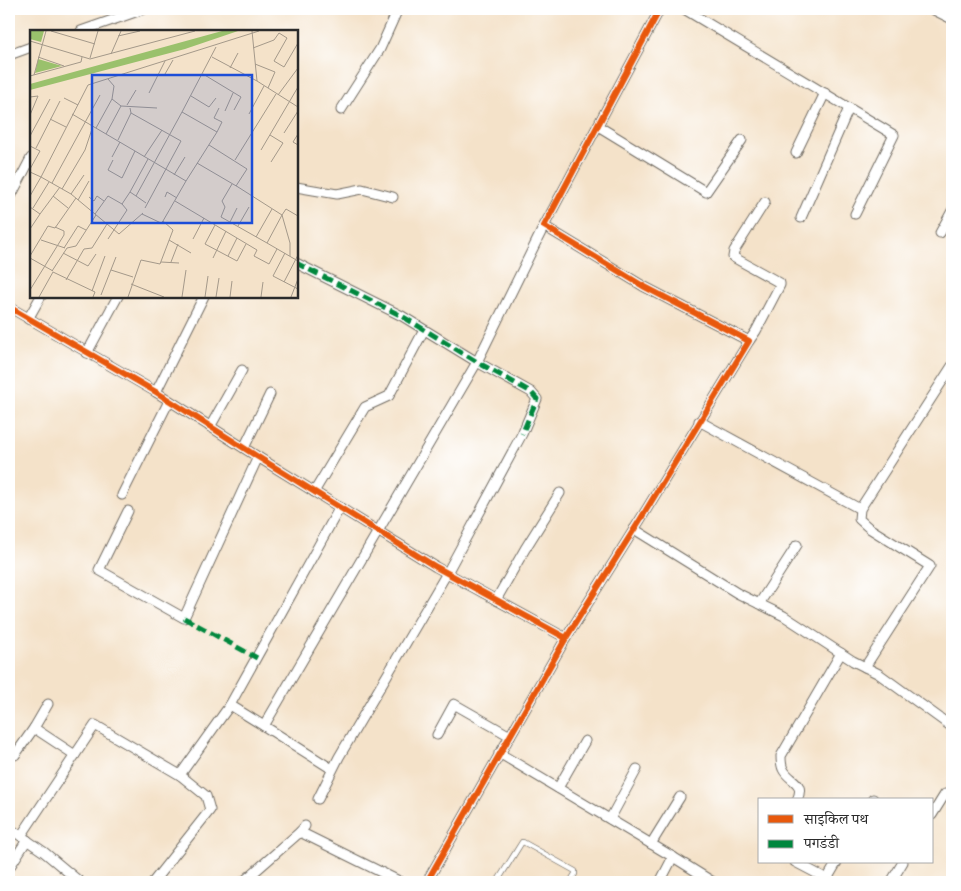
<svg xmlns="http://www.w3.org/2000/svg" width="961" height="891" viewBox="0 0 961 891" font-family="'IM FELL Great Primer','Noto Serif Devanagari',serif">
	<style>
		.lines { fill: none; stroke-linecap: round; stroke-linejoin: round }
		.lane-casing { stroke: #716b62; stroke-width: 6 }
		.street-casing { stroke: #716b62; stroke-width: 11 }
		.lane { stroke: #fff; stroke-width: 4.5 }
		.street { stroke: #fff; stroke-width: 9 }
		.quiet { stroke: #00873e; stroke-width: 5; stroke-dasharray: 10 5; stroke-linecap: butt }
		.cycleway-casing { stroke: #fff; stroke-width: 9 }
		.cycleway { stroke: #e8590c; stroke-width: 6 }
		.inset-road { fill: none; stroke: #a4998a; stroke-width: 1 }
		.view { fill: #1d4ed8; fill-opacity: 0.15; stroke: #1d4ed8; stroke-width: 2.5 }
		.inset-edge { fill: none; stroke: #2b2b2b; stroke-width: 2.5 }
	</style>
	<rect width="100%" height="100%" fill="#fff"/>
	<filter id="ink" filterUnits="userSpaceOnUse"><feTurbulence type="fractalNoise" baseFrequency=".02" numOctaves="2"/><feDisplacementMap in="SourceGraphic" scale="10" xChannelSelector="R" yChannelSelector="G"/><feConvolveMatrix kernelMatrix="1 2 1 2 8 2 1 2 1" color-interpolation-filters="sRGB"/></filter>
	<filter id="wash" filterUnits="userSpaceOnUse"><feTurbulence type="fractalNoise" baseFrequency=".0096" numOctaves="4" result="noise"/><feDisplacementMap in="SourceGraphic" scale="20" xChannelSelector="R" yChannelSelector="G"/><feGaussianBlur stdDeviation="1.12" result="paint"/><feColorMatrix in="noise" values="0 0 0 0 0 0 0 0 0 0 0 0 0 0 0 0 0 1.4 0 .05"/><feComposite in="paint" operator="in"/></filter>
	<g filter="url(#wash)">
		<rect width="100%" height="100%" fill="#f4e2c9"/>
	</g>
	<g filter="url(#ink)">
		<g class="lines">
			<!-- lane casing -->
			<g class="lane-casing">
				<polyline id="lane" points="497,882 522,842 523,842 575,871 575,874 570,882"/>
			</g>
			<!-- street casing -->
			<g class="street-casing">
				<g id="street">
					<polyline points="684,9 894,135 855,214"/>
					<polyline points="932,9 952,19"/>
					<polyline points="81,31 144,9"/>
					<polyline points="9,55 31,47"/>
					<polyline points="341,110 380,49 398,9"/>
					<polyline points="598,126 706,192 742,140"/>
					<polyline points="796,153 825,93"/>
					<polyline points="296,187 337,194 362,189 393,197"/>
					<polyline points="9,200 31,158"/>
					<polyline points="801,218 849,108"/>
					<polyline points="940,233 952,211"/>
					<polyline points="296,263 402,316 477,362 531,392 537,399 522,434 447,573 339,757 318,799"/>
					<polyline points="9,307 156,392 258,457 436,567 566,638 429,878 438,882"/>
					<polyline points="28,319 41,296"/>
					<polyline points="749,341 756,331 780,285 780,283 733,257 734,251 765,202"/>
					<polyline points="87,353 118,296"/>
					<polyline points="156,392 204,296"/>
					<polyline points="699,421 860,509"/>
					<polyline points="210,427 242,370"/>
					<polyline points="244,448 270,394"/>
					<polyline points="314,492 365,407 389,396 424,330"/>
					<polyline points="122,495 169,401"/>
					<polyline points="128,511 99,570 184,618 258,457"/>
					<polyline points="634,529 737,593 784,616 853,661 879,674 952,727"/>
					<polyline points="496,600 525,549 560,493"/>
					<polyline points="759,604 797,545"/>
					<polyline points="566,638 640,520 749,341 643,286 544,226 660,9"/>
					<polyline points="865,667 930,566 869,528 859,519 860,509 952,366"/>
					<polyline points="264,726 230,705 340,507"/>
					<polyline points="34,728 48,704"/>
					<polyline points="437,735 454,704 510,736"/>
					<polyline points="9,750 15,755 34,728 75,755"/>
					<polyline points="499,753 673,857 713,882"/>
					<polyline points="332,769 264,726 477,362 544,226"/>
					<polyline points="558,788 585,741"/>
					<path d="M797,800C806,781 789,782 783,769C781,765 781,760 781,756L841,653"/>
					<polyline points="873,800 873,799"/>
					<polyline points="932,815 945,794"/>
					<polyline points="610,819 637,769"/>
					<polyline points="9,828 44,852 80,882"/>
					<polyline points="300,832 401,882"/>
					<polyline points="21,836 95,725 180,775"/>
					<polyline points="651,844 680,797"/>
					<polyline points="795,862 833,882"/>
					<polyline points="9,868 27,840"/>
					<polyline points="827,879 837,862"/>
					<polyline points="153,882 210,810 206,796 180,775 230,705"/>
					<polyline points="243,882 300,832 305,826"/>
					<polyline points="660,882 673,857"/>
					<polyline points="891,882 903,862"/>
				</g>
			</g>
			<!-- lane -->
			<use href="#lane" class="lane"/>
			<!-- street -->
			<use href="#street" class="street"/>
			<!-- quiet -->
			<g class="quiet">
				<polyline points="296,263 402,316 477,362 531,392 537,399 522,434"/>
				<polyline points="184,618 257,658"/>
			</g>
			<!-- cycleway casing -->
			<g class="cycleway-casing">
				<g id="cycleway">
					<polyline points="9,307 156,392 258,457 436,567 566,638 429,878 438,882"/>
					<polyline points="566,638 640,520 749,341 643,286 544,226 660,9"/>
				</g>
			</g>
			<!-- cycleway -->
			<use href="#cycleway" class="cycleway"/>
		</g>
	</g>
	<!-- overview -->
	<g transform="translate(30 30)">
		<rect width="268" height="268" fill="#f4e2c9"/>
		<path d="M0,1H14L11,12L0,9ZM192,1H208L155,19L0,60V54ZM8,29L32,36L5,43Z" fill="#9ac16c"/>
		<path class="inset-road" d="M21,1L65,14M222,1L227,51L268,77M88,6L110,1M0,11L60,29L165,1M223,18L244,10L249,3L257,8L244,31L254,37L268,13M81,24L91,1M8,27L34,36M182,27L227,51M60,28L68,1M225,34L245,42L238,58M200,38L208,23M135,44L143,30M173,44L211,67L204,80M4,45L16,1M0,46L51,32L52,27M78,49L84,56L82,69L91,76M119,63L135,31M248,65L268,38M161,66L179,77L186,68M0,67L8,66L0,85M34,68L48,75M97,75L106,60M195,81L203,63M101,83L151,111L115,178M42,84L156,151L133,191L143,200L130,234L111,230L98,267M219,84L234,56M20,89L36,97M66,98L82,69M187,102L192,92L184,88L189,78M254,103L268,81M76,104L91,76L127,78M268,104L263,112L268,115M240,105L253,113L241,132M0,106L20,69M88,110L101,83L100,78M179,115L217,139L206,156M0,116L10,121L0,139M6,118L30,71M231,120L268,57M82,127L90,112M114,127L132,100M83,130L78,140L92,148L105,121M205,130L246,64M167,133L208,157L252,185L237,213L191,187L195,177L192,171L202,154M0,142L11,147L58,55L229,1M144,145L155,127M156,151L187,102L152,82L186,17M22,153L70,65M32,159L55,120L63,96M41,164L54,145M0,166L11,147L41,164L89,204L113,183M23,166L38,178M106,166L100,162L118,129M59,167L64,171L67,166L74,171M135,167L137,162L147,168M48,170L59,151M145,171L227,220L224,226L239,234L247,219M116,173L106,166L152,82M0,177L10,184L30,157M3,178L19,152M65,184L78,166L92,174M112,184L131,193L133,191M200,192L207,178M185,195L175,214L207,231L216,214M208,196L219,177M0,199L10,184M226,207L242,179M78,209L97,180L92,174L100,162M163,209L174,188M11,210L35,218M139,210L161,223M237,213L268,231M34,218L48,196L56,200M33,223L58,236L66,224M255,223L243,246L268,259M0,226L18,196L25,198L46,168M198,226L207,208M260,226V213L252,185L256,179L268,186M0,228L23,241M183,228L196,201M131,232L149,233M141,232L148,214M81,240L103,247M22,241L37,218L46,216L66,185M36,250L54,219L62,218L77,194M254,252L268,225M101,254L134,267M0,260L34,205V201L25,197M62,261L75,226M71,265L86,227M9,267L23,242L65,262L63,267M152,267L156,240M175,267L178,246M186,267L189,248M200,267L202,251M231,267L233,252M261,267L268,249"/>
		<path class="view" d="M62,45H222V193H62Z"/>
		<rect width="268" height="268" class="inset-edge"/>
	</g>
	<!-- margin -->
	<rect width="961" height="891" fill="none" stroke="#fff" stroke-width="30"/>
	<!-- legend -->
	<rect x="758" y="798" width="175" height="65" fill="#ffffff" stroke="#aaaaaa"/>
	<rect x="768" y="815" width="25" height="8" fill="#e8590c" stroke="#aaaaaa"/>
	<text x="804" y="824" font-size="15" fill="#2b2b2b">साइकिल पथ</text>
	<rect x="768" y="840" width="25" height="8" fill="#00873e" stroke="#aaaaaa"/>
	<text x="804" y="848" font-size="15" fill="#2b2b2b">पगडंडी</text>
</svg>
